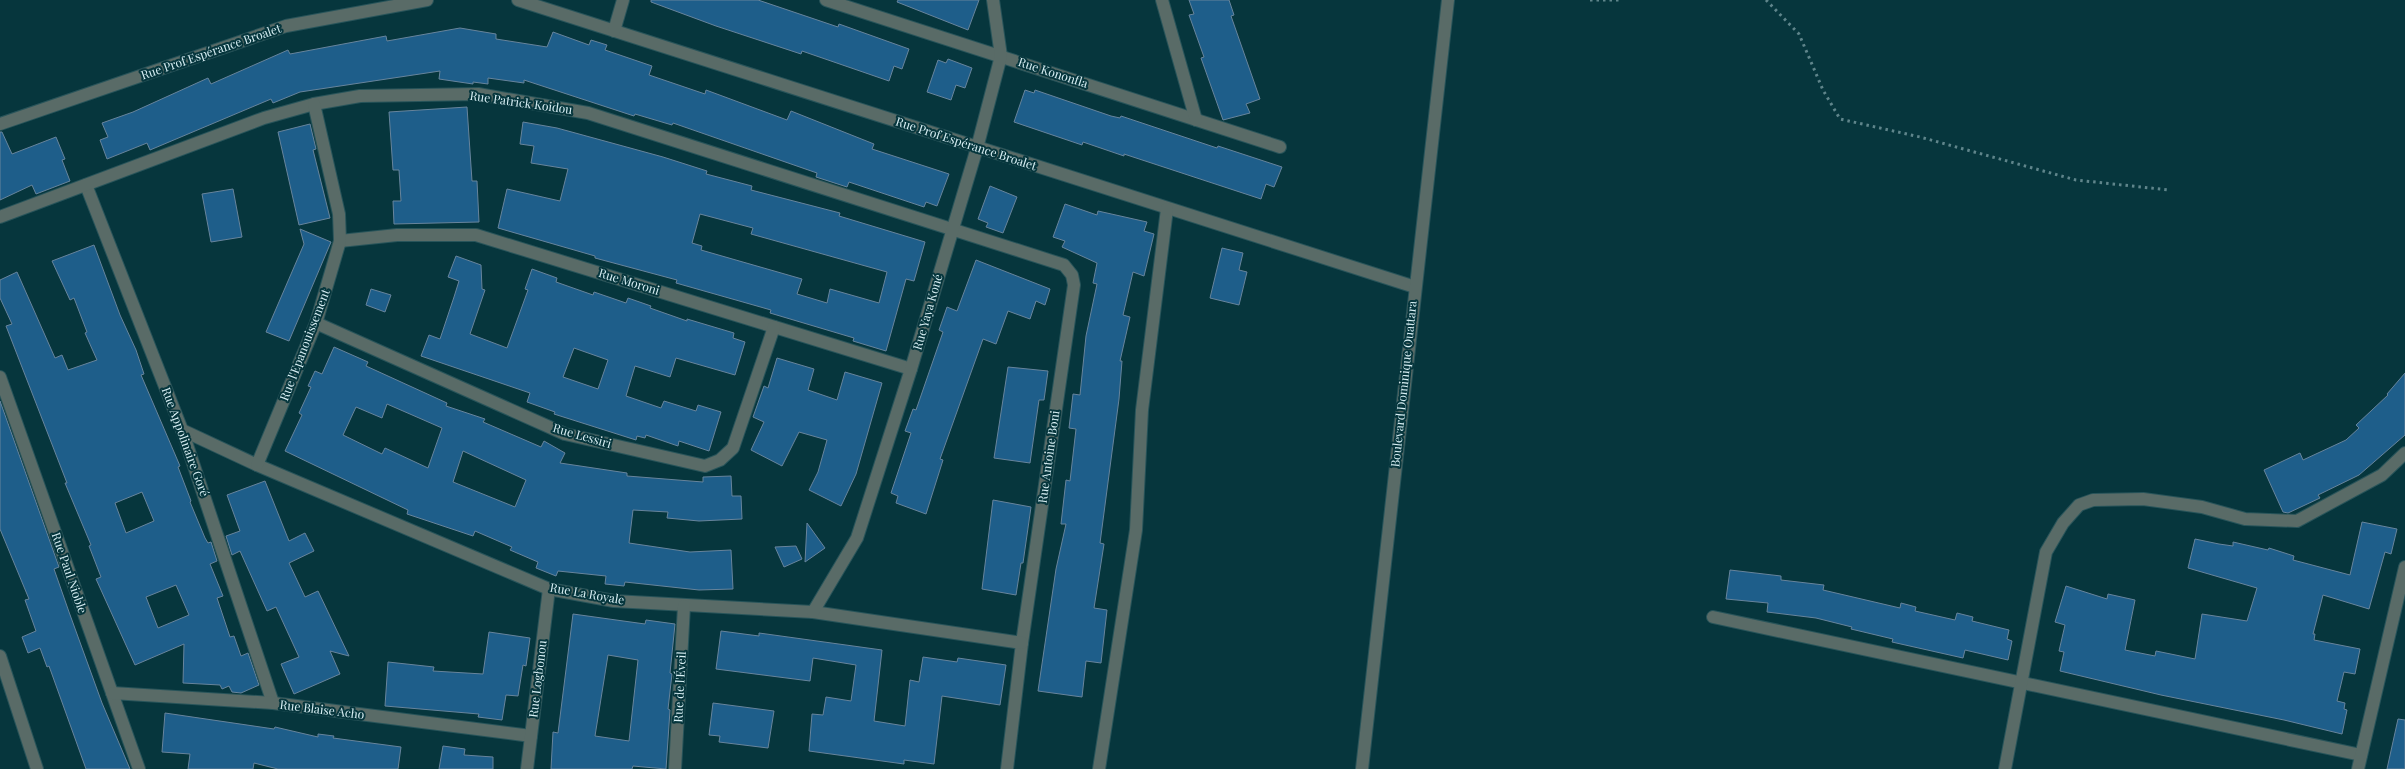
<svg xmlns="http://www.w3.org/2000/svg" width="2405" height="769" viewBox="0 0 2405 769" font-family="'Playfair Display',serif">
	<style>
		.building { fill: #1e5e8a; stroke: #67849c; fill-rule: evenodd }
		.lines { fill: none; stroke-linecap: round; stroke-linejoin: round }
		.minor-casing { stroke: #28545a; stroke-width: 14 }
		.path { stroke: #5f858b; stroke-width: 3; stroke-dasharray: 2.5 4; stroke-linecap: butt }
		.minor { stroke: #596b67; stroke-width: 12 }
		.labels { text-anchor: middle; stroke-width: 4; stroke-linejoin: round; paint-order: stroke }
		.street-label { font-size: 12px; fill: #d8eff4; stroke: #06363d }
	</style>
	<rect width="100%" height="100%" fill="#06363d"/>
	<!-- building -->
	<g class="building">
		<polygon points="651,0 758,0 838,27 839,24 909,49 902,69 894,66 889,81 802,51 801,54 716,26 651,2"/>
		<polygon points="898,0 979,0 968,30 897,2"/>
		<polygon points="1189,0 1229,0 1234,15 1231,16 1260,99 1246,104 1250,113 1223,120 1201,58 1204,57 1189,15 1194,14"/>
		<polygon points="460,28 496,34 496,39 547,47 553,32 589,45 591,40 607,45 605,50 652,66 649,75 705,94 706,90 787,120 791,111 874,144 872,149 949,174 937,206 926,202 924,207 849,182 847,187 816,177 817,173 673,123 672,125 635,114 634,116 524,80 524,83 488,78 488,84 473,82 473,84 439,79 440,71 300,92 273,103 271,99 150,150 147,143 107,159 100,140 108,137 102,123 133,112 208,78 211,84 288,50 290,54 386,36 387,41"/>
		<polygon points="948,59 972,68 965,88 956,85 951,100 927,92 938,60 946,63"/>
		<polygon points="1025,90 1034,93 1035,90 1111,116 1120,118 1121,116 1217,148 1218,146 1282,167 1274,187 1266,184 1261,199 1124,154 1124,156 1083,142 1082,145 1014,122"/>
		<polygon points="467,107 472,181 477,181 479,222 394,224 393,201 401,201 399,170 393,170 389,112"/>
		<path d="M523,122L557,128L663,157L707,171L706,174L752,186L751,190L840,213L839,216L925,242L914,281L906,279L886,351L853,341L854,338L770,313L771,310L676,283L677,280L595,258V256L498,228L507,189L560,201L568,169L531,163L534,146L520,144ZM700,214L753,228L751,234L887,272L879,303L830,289L827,303L797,294L802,279L701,250L702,246L692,243Z"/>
		<polygon points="310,124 316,149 313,150 330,218 299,225 278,132"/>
		<polygon points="0,132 2,132 12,154 56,137 65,159 62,160 70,181 36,194 32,185 0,200"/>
		<polygon points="990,186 1017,197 1003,233 986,227 988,223 978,219"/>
		<polygon points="233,189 242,237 211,242 202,194"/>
		<polygon points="1065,204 1097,215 1098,211 1147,222 1144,231 1154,234 1144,276 1133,272 1123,315 1130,317 1120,361 1122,361 1119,399 1100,543 1104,544 1094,608 1107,610 1101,663 1086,661 1082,697 1038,691 1056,569 1066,524 1061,524 1066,480 1070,481 1076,429 1069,428 1073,394 1080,395 1086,336 1097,284 1093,283 1097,263 1062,247 1065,241 1053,237"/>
		<polygon points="300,229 331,242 289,341 266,332 304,244"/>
		<path d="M94,245L120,315L136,350L144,374L141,375L180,466L178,467L191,501L190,502L205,538L208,543L211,542L217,561L210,564L223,596L217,598L230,637L234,636L241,656L248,653L259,685L241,693L232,692L229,686L222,689L220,685L183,683L184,644L135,665L96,579L101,577L89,546L91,545L65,483H67L6,326L12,324L0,298V280L17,272L55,358L62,355L68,370L97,360L85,333L87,332L74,298L70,300L52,261ZM142,492L154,521L126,533L115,503ZM176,585L189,615L158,628L146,597Z"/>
		<polygon points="1222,248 1243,253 1239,270 1247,272 1239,305 1210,298"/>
		<path d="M456,256L481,265L482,289L485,290L470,334L507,348L528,290L525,289L532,269L557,278L556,282L593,295L594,292L626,303L628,298L651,306L650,308L687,321V319L734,333L733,338L745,342L735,375L676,358L670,377L635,366L626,396L661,408L664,401L696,411L698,405L721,412L709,451L679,441L678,446L646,435L645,438L637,436L636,440L554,414L555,412L527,402L530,393L421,356L429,335L440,339L454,297L459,281L448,277ZM574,348L608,360L598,389L563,377Z"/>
		<polygon points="976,260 1050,289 1045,305 1036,301 1030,319 1008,311 996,344 983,339 940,459 943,460 926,514 896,503 898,496 891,493 911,433 905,431 913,409 916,410 943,332 939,330 947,307 957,311"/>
		<polygon points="371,289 391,295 385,312 366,305"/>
		<path d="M334,347L368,362L366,366L447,403L446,406L485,419L483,422L541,447L544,441L565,453L560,463L627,473V476L703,482V477L731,476L732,496H741L742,519L699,521L667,518L668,512L633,510L629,543L690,552L731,550L733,589L699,590L625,582L624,586L605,584L606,576L558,571L556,576L536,568L538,562L510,550L512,547L475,531L473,536L407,514L408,510L285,451L302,415L299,413L311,387L308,386L315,371L322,374ZM387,404L442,428L428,468L385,448L382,454L343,435L356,407L382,418ZM463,451L526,480L515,507L453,482Z"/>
		<polygon points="777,358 814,369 808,390 837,400 845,372 882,383 856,474 841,506 809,490 818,472 827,440 799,432 782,466 751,450 764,422 753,417 764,386 768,388"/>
		<polygon points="1008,367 1048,371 1044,400 1039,400 1030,463 994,458"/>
		<polygon points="2405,373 2405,435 2359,475 2318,495 2320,498 2288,513 2283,512 2264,470 2300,453 2303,460 2346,440 2359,428 2356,425 2388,395 2387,394"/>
		<polygon points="0,401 59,567 54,569 69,612 102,703 130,769 86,769 49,666 47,667 40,648 28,653 22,637 36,631 25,600 29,599 0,529"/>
		<polygon points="265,481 289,541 305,533 314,551 289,563 305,597 318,591 349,656 330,651 340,674 294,694 281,664 299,657 276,607 267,611 240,551 232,555 226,536 240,531 227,495"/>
		<polygon points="993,500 1031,507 1023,563 1021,563 1016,595 982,589"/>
		<polygon points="2362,522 2397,529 2391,554 2385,552 2369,609 2323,595 2313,634 2315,634 2314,640 2360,649 2355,674 2344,672 2337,701 2345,703 2344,709 2347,710 2342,734 2284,720 2161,695 2060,671 2064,652 2059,651 2065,625 2055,622 2066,586 2107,599 2108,594 2135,600 2125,650 2155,656 2156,651 2195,659 2202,614 2247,621 2257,588 2188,568 2195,539 2219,544 2233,546 2233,542 2268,550 2269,548 2294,556 2293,560 2350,575"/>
		<polygon points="807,523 825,548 805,562"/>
		<polygon points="796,546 802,559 784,567 775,547"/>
		<polygon points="1730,570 1781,576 1781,580 1824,585 1823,590 1900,608 1901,603 1916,607 1915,611 1955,620 1957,613 1973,617 1972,621 2009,630 2007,639 2012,641 2008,660 1965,650 1963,658 1892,642 1893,639 1851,629 1852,627 1816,618 1767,612 1768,603 1726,599"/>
		<path d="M573,614L645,624L646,620L675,624L670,673L672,674L668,709L670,710L666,769L633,766L632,769H551L553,732L558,733ZM608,655L638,660L629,741L595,736Z"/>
		<polygon points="721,631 759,636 759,633 882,650 874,721 905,726 910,680 919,682 923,657 957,662 958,658 1006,665 1000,705 942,696 934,764 904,760 904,764 809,751 812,714 823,715 826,697 851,701 856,665 813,658 810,681 716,669"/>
		<polygon points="489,632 530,638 526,666 523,665 518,696 506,695 502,720 478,717 479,714 385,706 388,662 434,667 433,671 483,674"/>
		<polygon points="713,703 774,711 768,748 719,742 720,736 709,735"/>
		<polygon points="165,713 274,729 275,727 318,737 318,734 334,736 333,738 401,747 398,769 278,769 254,763 253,769 188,769 190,754 162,752"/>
		<polygon points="2398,719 2405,720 2405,769 2387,769"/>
		<polygon points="443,746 465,749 464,755 493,757 493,769 439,769"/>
	</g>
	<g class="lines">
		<!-- minor casing -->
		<g class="minor-casing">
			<g id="minor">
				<polyline points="518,0 1415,287"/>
				<polyline points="826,0 1280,147"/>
				<polyline points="1162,0 1196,120"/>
				<polyline points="614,31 623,0"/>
				<polyline points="0,124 286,26 427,0"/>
				<polyline points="86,185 182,430 273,703"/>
				<polyline points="0,217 264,118 314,104 360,96 478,94 588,113 1064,265 1072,275 1074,285 1022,643 1007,769"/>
				<polyline points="340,241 397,235 476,235 911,369"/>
				<polyline points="316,323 565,434 705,466 720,460 733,448 774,327"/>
				<polyline points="0,377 139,769"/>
				<polyline points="182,430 257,465 549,589 614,601 813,612 1022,643"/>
				<polyline points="257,465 316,323 340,241 339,214 314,104"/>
				<polyline points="813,612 857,538 911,369 977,148 1001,56 993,0"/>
				<polyline points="1713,617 2361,755"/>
				<polyline points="0,656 37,769"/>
				<polyline points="112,693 273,703 531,736"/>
				<polyline points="527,769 549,589"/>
				<polyline points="675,769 684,606"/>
				<polyline points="1099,769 1136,530 1142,410 1167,209"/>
				<polyline points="1362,769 1448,0"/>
				<polyline points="2005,769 2046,552 2063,523 2079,505 2093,500 2143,499 2202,507 2245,519 2297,521 2382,475 2405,453"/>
				<polyline points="2358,769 2405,567"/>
			</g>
		</g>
		<!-- path -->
		<g class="path">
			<polyline points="1590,0 1619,0"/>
			<polyline points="1766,0 1799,34 1823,90 1840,119 1920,137 2076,180 2169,190"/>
		</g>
		<!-- minor -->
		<use href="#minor" class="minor"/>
	</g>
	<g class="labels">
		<!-- street labels -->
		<g class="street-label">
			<text transform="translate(211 52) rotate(-19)" y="4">Rue Prof Espérance Broalet</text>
			<text transform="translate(1053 73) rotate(18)" y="4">Rue Kononfla</text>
			<text transform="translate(521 103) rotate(8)" y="4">Rue Patrick Koidou</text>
			<text transform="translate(966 144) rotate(18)" y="4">Rue Prof Espérance Broalet</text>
			<text transform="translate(629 282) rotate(17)" y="4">Rue Moroni</text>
			<text transform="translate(928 312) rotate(-74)" y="4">Rue Yaya Koné</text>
			<text transform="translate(305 345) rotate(-69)" y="4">Rue l'Epanouissement</text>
			<text transform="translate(1404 384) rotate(-84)" y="4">Boulevard Dominique Ouattara</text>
			<text transform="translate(582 436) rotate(16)" y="4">Rue Lessiri</text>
			<text transform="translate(185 442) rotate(70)" y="4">Rue Appolinaire Goré</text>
			<text transform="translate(1049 457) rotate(-82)" y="4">Rue Antoine Boni</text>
			<text transform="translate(69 573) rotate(71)" y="4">Rue Paul Nioble</text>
			<text transform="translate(587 594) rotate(10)" y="4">Rue La Royale</text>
			<text transform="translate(538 679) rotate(-83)" y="4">Rue Logbonou</text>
			<text transform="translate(680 687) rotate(-87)" y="4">Rue de l'Éveil</text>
			<text transform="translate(322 710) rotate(7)" y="4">Rue Blaise Acho</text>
		</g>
	</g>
</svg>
